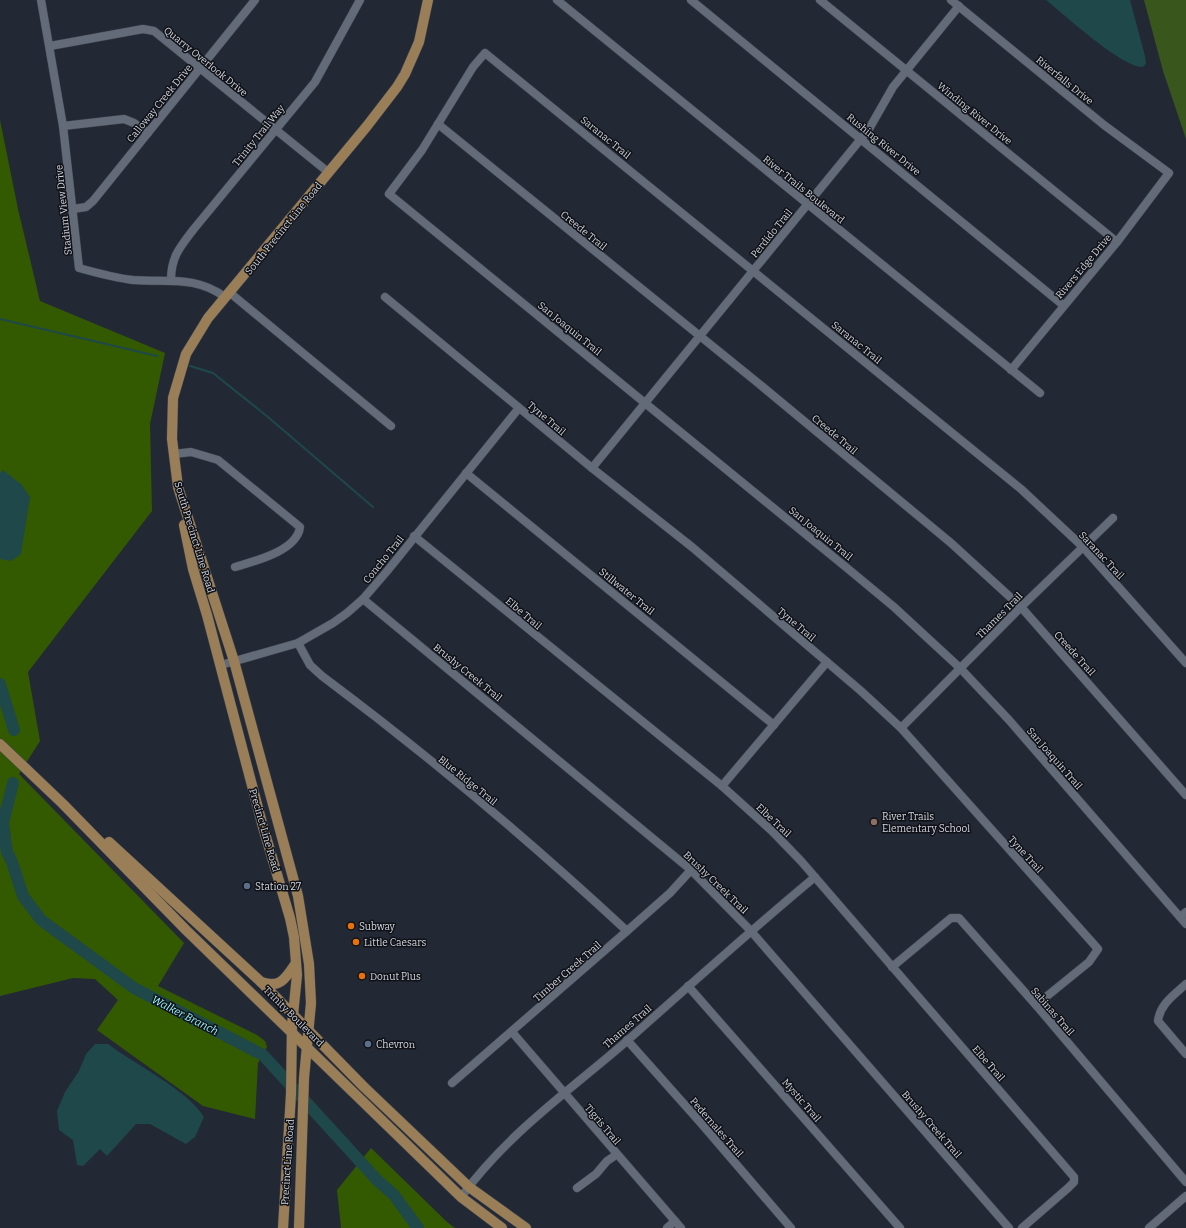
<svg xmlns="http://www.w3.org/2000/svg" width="1186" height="1228" viewBox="0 0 1186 1228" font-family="Bitter,serif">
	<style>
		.green { fill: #39561c }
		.forest { fill: #345a01 }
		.water { fill: #1e4849 }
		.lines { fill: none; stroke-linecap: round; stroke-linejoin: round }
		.stream { stroke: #1e4849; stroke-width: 2 }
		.river { stroke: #1e4849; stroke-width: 12 }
		.minor-casing { stroke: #3f444e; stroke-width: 9 }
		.major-casing { stroke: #3f444e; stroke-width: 11 }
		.minor { stroke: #636b79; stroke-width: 8 }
		.major { stroke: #9a7e58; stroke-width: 10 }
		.education-dot { fill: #8d6e63; stroke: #0f1117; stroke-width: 1.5 }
		.service-dot { fill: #5c6f8a; stroke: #0f1117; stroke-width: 1.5 }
		.food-dot { fill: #e8710a; stroke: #0f1117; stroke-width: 1.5 }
		.labels { text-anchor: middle; stroke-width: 3; stroke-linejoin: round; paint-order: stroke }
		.street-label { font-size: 10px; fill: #d2d6de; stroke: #0f1117 }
		.poi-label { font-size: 10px; fill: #d2d6de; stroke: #0f1117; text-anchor: start }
		.water-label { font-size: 11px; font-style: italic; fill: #98f4f8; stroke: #0f1117 }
	</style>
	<rect width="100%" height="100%" fill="#222935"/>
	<!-- green -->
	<polygon class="green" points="1144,0 1186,0 1186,139 1163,71"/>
	<!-- forest -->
	<g class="forest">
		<polygon points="0,120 18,209 40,301 165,353 150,424 152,511 28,672 40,741 19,774 184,943 158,986 257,1035 265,1041 267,1047 258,1063 255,1119 203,1106 97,1030 118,1000 95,979 73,978 0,996"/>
		<polygon points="371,1148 447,1222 455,1228 341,1228 337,1190"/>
	</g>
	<!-- water -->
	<g class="water">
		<path d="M1046,0H1130L1145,56L1146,64L1142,67C1120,66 1066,16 1046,0Z"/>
		<polygon points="3,470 21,484 30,497 21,554 11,561 0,559 0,473"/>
		<path d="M95,1044H108C134,1064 188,1090 204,1117L195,1137L186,1144L150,1124H136L107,1156L100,1149L83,1166L77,1165L73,1140L59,1130L57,1111L65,1092L79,1071L86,1054Z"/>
	</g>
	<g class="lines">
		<!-- stream -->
		<g class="stream">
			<polyline points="0,319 157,356"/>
			<polyline points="190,366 213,373 268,417 373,507"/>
		</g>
		<!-- river -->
		<g class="river">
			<polyline points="0,684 14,730"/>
			<polyline points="13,783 3,823 7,852 12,862 23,896 41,920 134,988 263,1055 377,1180 394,1195 418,1228"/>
		</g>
		<!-- minor casing -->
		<g class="minor-casing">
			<g id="minor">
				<path d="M41,0L63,126L79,268C97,273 115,278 133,280C168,283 194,275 225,297"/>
				<polyline points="557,0 1040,393"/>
				<polyline points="691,0 1063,305"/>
				<polyline points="820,0 1117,242"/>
				<polyline points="951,0 1104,125 1169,173 1117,242 1011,370"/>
				<polyline points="50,46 143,29 154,31 328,172"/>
				<polyline points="438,124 758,383 951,543 1021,607 1186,795"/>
				<polyline points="63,126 124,119 134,123 148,133"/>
				<polyline points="73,209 86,207 93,201 255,0"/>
				<path d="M171,280C171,257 180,247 193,230L315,82L360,0"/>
				<polyline points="229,292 391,426"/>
				<polyline points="385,297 592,468 692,547 861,691 901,728 1098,949 1089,962 1036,1005"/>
				<path d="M174,454L191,452L218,460L300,527C297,551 255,561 235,567"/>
				<polyline points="592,468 869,129 893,87 959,6"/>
				<polyline points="466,473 774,725"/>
				<polyline points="414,536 722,786 772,831 801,861 1074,1177 1074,1182 1068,1188 1022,1228"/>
				<polyline points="363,599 691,870 750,930 1009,1228"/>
				<path d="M298,643L310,665L322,676C428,755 530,841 627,931"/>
				<polyline points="1186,663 1083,547 1021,489 485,53 473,67 422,150 389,194 847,568 894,607 960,668 1009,720 1186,924"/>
				<polyline points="221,665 298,643 333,623 347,613 363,599 388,570 519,408"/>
				<polyline points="901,728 1021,607 1113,518"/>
				<polyline points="722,786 827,662"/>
				<polyline points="1180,917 1186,912"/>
				<polyline points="892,967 951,918 959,918 1036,1005 1186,1182"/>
				<path d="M1186,984C1174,995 1160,1004 1158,1021L1186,1054"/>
				<polyline points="688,986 900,1228"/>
				<polyline points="512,1032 681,1228"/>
				<polyline points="627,1040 700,1122 791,1228"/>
				<polyline points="452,1083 627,931 670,893 691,870"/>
				<polyline points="577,1188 596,1174 607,1161 616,1155"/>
				<path d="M461,1197C509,1132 568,1092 628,1040C690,985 751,930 815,877"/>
				<polyline points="667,1228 675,1221"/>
				<polyline points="1149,1228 1186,1196"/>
			</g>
		</g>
		<!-- major casing -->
		<g class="major-casing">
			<g id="major">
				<polyline points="184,525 193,569 207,615 263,827 290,918 294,937 297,975 292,1025 291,1094 283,1228"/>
				<polyline points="0,744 63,804 186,930 461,1197 502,1228"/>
				<polyline points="109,842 261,982 364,1087 469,1187 526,1228"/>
				<path d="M261,982C280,989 286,978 296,963"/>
				<polyline points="299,1228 304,1078 311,1003 309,964 298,896 234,661 178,487 172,439 173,398 186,354 208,318 367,126 397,87 405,74 419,42 428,0"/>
			</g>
		</g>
		<!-- minor -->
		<use href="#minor" class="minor"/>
		<!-- major -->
		<use href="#major" class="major"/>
	</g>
	<!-- markers -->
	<circle class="education-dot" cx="874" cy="822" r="4"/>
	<g class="service-dot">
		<circle cx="247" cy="886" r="4"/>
		<circle cx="368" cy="1044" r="4"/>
	</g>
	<g class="food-dot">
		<circle cx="351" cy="926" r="4"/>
		<circle cx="356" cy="942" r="4"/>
		<circle cx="362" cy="976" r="4"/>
	</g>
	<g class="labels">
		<!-- street labels -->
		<g class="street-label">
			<text transform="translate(206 61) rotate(39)" y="4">Quarry Overlook Drive</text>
			<text transform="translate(1065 80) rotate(39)" y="4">Riverfalls Drive</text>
			<text transform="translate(159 103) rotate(-51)" y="4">Calloway Creek Drive</text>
			<text transform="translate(975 113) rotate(39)" y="4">Winding River Drive</text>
			<text transform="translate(258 135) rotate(-51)" y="4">Trinity Trail Way</text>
			<text transform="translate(606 137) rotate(39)" y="4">Saranac Trail</text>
			<text transform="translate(884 144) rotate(39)" y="4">Rushing River Drive</text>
			<text transform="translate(804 189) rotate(39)" y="4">River Trails Boulevard</text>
			<text transform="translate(63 210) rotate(-96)" y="4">Stadium View Drive</text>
			<text transform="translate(283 228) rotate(-51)" y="4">South Precinct Line Road</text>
			<text transform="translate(584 230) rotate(39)" y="4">Creede Trail</text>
			<text transform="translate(771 233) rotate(-51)" y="4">Perdido Trail</text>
			<text transform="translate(1083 266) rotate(-50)" y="4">Rivers Edge Drive</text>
			<text transform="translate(570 328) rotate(39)" y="4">San Joaquin Trail</text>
			<text transform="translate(857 342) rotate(39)" y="4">Saranac Trail</text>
			<text transform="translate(547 418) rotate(40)" y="4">Tyne Trail</text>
			<text transform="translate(835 434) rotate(40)" y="4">Creede Trail</text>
			<text transform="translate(821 533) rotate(39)" y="4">San Joaquin Trail</text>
			<text transform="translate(195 537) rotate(73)" y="4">South Precinct Line Road</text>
			<text transform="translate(1102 555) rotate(47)" y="4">Saranac Trail</text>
			<text transform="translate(383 559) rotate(-51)" y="4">Concho Trail</text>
			<text transform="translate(627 591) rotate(39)" y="4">Stillwater Trail</text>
			<text transform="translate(524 613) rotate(40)" y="4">Elbe Trail</text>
			<text transform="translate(999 615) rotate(-45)" y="4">Thames Trail</text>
			<text transform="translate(797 624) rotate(40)" y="4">Tyne Trail</text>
			<text transform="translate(1075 653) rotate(48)" y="4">Creede Trail</text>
			<text transform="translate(468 672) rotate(39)" y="4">Brushy Creek Trail</text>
			<text transform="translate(1055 758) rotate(49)" y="4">San Joaquin Trail</text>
			<text transform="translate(468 780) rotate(39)" y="4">Blue Ridge Trail</text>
			<text transform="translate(774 820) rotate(43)" y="4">Elbe Trail</text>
			<text transform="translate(265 830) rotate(74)" y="4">Precinct Line Road</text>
			<text transform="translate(1026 854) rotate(48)" y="4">Tyne Trail</text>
			<text transform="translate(716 882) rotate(44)" y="4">Brushy Creek Trail</text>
			<text transform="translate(567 971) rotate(-41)" y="4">Timber Creek Trail</text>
			<text transform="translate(1053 1011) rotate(49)" y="4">Sabinas Trail</text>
			<text transform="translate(294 1016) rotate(45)" y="4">Trinity Boulevard</text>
			<text transform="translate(627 1026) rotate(-41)" y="4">Thames Trail</text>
			<text transform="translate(989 1063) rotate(49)" y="4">Elbe Trail</text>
			<text transform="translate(802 1100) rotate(49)" y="4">Mystic Trail</text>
			<text transform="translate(603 1124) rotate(50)" y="4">Tigris Trail</text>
			<text transform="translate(932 1124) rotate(49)" y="4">Brushy Creek Trail</text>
			<text transform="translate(717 1127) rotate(49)" y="4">Pedernales Trail</text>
			<text transform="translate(287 1162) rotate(-86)" y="4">Precinct Line Road</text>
		</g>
		<!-- poi labels -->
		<g class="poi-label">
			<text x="882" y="820">River Trails<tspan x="882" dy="12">Elementary School</tspan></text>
			<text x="255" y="890">Station 27</text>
			<text x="359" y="930">Subway</text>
			<text x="364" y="946">Little Caesars</text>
			<text x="370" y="980">Donut Plus</text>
			<text x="376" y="1048">Chevron</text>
		</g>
		<!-- water labels -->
		<g class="water-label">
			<text transform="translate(185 1015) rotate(27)" y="4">Walker Branch</text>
		</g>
	</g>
</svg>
